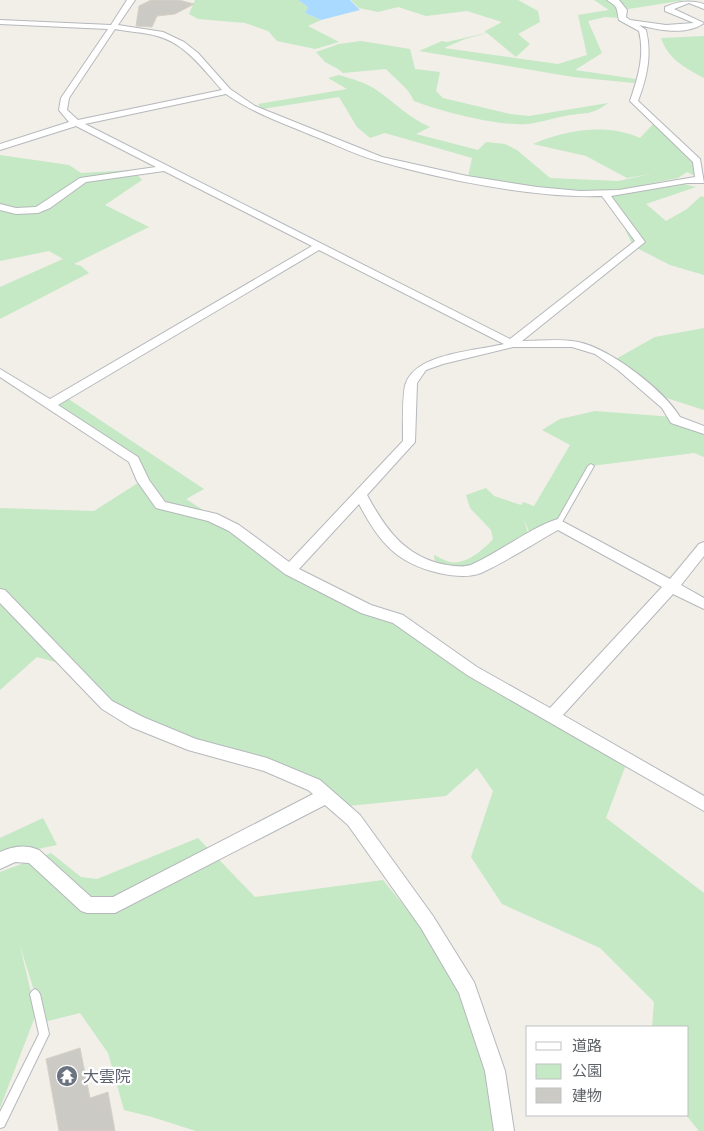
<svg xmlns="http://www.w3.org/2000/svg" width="704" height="1131" viewBox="0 0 704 1131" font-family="'Asap Condensed','Noto Sans JP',sans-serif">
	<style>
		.green { fill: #c5e8c5 }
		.water { fill: #aadaff }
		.building { fill: #cccac5; stroke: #d6d1c6 }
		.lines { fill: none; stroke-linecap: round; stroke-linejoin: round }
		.service-casing { stroke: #b5b8bc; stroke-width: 2 }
		.minor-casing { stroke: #b5b8bc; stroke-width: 2 }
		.service { fill: #fff; fill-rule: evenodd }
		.minor { fill: #fff; fill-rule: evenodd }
		.labels { text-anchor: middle; stroke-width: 4.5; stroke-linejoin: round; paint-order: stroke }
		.near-worship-label { font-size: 16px; fill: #5b616d; stroke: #fff; text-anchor: start }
	</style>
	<rect width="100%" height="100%" fill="#f1efe8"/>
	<!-- green -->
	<g class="green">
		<polygon points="195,0 298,0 308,7 305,13 321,20 308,26 339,42 315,49 277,41 268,31 245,23 198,19 189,14"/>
		<polygon points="351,0 518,0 538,11 540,22 518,34 530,44 516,57 487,33 465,39 444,48 558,64 587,55 578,15 609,10 594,0 686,0 622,10 620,18 605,17 588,21 602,53 575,70 636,79 634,83 573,77 419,51 442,41 447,42 486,33 485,31 502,22 467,11 426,16 398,7 378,12 359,8"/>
		<path d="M704,36V78C685,68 668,59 661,38Z"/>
		<path d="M361,41L410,49L415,69L440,72L436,91L443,98L510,114L529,116L608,103C591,116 585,112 565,116C552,118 540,123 527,124C498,126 442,112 414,101C407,86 397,81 386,69L343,73L338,69L325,62L316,52L339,44Z"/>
		<path d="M339,75C352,79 364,82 375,89C393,101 409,118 430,127L416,134L478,150L486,142L505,144L517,150L550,178L618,181L651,174L627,178L586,156L533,144C567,130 605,123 640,138L654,123L697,161L695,176L687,172L678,178L604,193L542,191L468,177L472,158L385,133L370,138L357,127L339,97L262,109L258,104L347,89L328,78Z"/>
		<polygon points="0,155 69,165 81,173 133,170 142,180 105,205 149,227 74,264 81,266 89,273 0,319 0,287 63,259 49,251 0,261"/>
		<polygon points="679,183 696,187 646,204 666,221 687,209 701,196 704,197 704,275 670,265 633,246 608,193"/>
		<polygon points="704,328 704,410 657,395 614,360 655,337"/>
		<polygon points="67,398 204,489 186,499 317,585 396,625 503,689 625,767 606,818 704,893 704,1131 699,1131 686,1115 688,1027 652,1027 654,1002 600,948 502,904 471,857 493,791 477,768 446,796 339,807 300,779 111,708 69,666 37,657 0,690 0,508 94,511 141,481 134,459 52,405"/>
		<path d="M595,411L673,417L704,429V457L694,453L591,466L563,520L530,534L524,519L529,537L469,571L435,565L434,555C439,557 445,561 450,562C466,565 483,550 493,539L491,530L470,508L466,495L486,488L494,496L521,505L523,502L534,506L570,445L542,430L560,419Z"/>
		<polygon points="43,818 57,845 14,854 0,861 0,838"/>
		<polygon points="198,838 255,897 383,880 453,966 503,1131 196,1131 152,1117 124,1110 108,1053 80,1013 44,1022 20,946 36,1014 0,1108 0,872 51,853 81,877 97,879"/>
	</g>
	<!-- water -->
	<polygon class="water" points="298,0 350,0 360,10 321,20 305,13 308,7"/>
	<!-- building -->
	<g class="building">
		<polygon points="151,0 179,0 194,4 175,14 157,16 152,27 136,26 139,6"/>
		<polygon points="80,1048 90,1098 108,1092 115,1131 59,1131 46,1059"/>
	</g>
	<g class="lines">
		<!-- service casing -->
		<g class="service-casing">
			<g id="service">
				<polygon points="591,464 594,466 561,524 558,526 556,526 555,524 588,466"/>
				<polygon points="35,989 38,991 40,994 49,1034 4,1127 0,1128 0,1112 39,1034 30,994 32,991"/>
			</g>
		</g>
		<!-- minor casing -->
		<g class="minor-casing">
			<g id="minor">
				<path d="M127,0H135L118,25L163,32L184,42L198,53L230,89L255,106L382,157L467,176L537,187L580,191L619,190L695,177L693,162L630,101C638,77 645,56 639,31L619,20C616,7 619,8 607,0H619L627,10L626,17L630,20L666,25L694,23L665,11V7C680,1 689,0 704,4V9L689,3L674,9L704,23C686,36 658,30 639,25L646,30C652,55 647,77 638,101L700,159L704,183H687L611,196L645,242L522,341C538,341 556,339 572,341C605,344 663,389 680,417L704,426V434L671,423L662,408L618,370L595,354L572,347H513L443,364L426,370L417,383L415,442L367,495C386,530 406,558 447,565C455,566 465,568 473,564C500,552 531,527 558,519L670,579L699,544L704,542V556L681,585L704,598V609L673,594L563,715L704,796V811L467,675L393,623L361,613L285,574L229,531L208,521L156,508L137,481L129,462L0,377V369L50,399L312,246L164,171L86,182L50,208L38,213L16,214L0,210V204L16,208L36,207L80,178L156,167L76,126L0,150V144L69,122L59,110L61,98L108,29L0,24V20L111,25ZM115,29C129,32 144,32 157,36C185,43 203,69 222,90L78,120L67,110L69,98ZM226,94C253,113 280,122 311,135C333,143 355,155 378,161C444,180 533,198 602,196L635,241L510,339L85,124ZM319,250L504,344C476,351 417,353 406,383C402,391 403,429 403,441L289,562L239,525L217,514L165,502L149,480L138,457L58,405ZM359,504C379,542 396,563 439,573C453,576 468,578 481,573C507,561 533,544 558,530L662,587L550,708L477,667L403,615L371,605L299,569Z"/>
				<path d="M0,589L5,590L112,701L143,717L196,739L267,758L320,780L360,815L433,916L474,982L505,1071L514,1131H494L485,1071L459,993L421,928L348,825L325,805L115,913H87L81,911L29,863L15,862L0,869V852C13,846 25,844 39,850L91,897H113L313,794L308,790L264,771L188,750L131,727L102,709L0,603Z"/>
			</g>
		</g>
		<!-- service -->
		<use href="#service" class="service"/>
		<!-- minor -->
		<use href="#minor" class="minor"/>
	</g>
	<!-- icons -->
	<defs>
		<g id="temple-disc" transform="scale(1.125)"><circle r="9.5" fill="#6b7280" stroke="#fff"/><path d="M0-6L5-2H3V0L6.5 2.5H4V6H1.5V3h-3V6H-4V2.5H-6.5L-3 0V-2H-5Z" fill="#fff"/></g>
	</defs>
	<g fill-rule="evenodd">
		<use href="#temple-disc" x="67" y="1076"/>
	</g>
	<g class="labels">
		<!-- near-worship labels -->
		<g class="near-worship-label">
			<text x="83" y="1082">大雲院</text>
		</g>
	</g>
	<!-- legend -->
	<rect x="526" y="1026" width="162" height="90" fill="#ffffff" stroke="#bfc1c3"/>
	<rect x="536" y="1042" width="25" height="8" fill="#ffffff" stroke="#bfc1c3"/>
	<text x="572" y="1051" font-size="15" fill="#5f6368">道路</text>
	<rect x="536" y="1064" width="25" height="15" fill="#c5e8c5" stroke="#bfc1c3"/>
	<text x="572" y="1076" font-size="15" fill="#5f6368">公園</text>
	<rect x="536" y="1088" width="25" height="15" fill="#cccac5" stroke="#bfc1c3"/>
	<text x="572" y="1101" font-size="15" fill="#5f6368">建物</text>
</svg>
